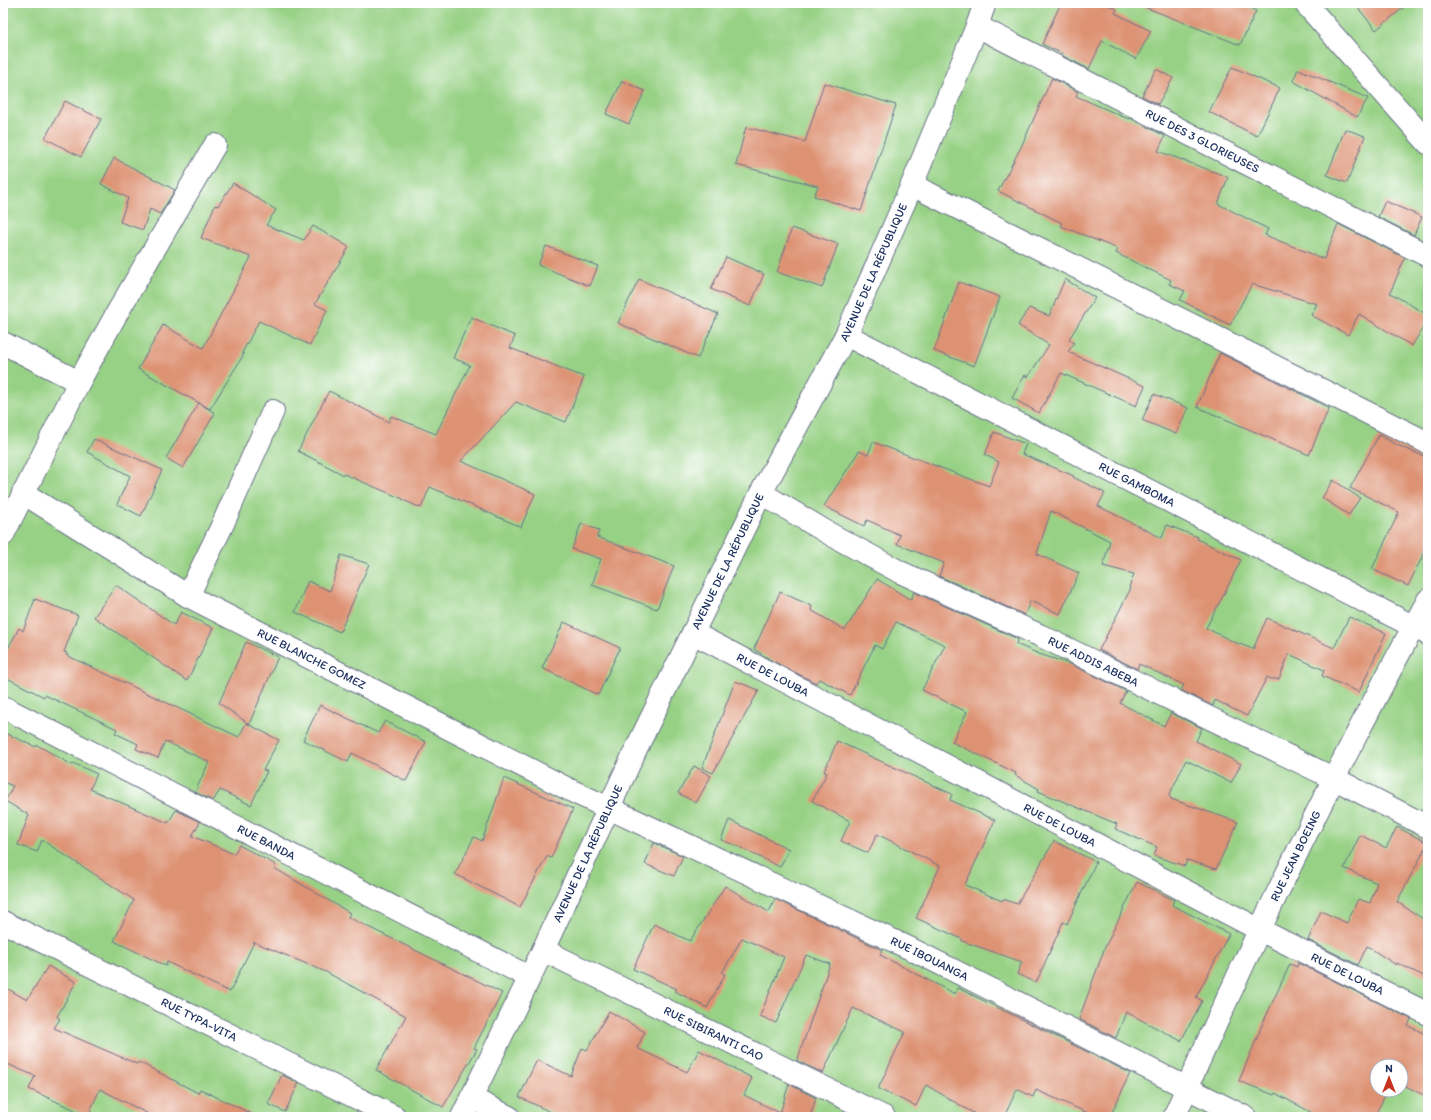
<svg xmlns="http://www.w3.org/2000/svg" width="1431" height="1120" viewBox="0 0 1431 1120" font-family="Itim,sans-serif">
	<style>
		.green { fill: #97d185; stroke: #598072; fill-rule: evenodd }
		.building { fill: #dd9273 }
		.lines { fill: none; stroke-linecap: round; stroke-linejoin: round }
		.minor-casing { stroke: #677087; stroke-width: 24 }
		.minor { stroke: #fff; stroke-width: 22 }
		.labels { text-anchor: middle; stroke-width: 4; stroke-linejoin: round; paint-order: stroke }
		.street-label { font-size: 12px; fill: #1b2f5e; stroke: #fff }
	</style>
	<rect width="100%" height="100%" fill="#fff"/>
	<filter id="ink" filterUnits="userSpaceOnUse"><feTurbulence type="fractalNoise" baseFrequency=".025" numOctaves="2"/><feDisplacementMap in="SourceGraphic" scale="8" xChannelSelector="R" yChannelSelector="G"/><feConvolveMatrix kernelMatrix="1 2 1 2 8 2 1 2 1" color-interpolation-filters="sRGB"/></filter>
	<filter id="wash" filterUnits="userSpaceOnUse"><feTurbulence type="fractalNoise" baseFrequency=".012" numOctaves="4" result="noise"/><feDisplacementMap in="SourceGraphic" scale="16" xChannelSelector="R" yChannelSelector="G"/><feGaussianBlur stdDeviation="0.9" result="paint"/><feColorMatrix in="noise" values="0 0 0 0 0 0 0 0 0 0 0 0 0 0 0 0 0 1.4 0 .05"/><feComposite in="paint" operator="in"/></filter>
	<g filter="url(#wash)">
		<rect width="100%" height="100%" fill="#f3ead4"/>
		<!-- green -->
		<path class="green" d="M3,3H1428V1117H3ZM1377,1066H1401V1090H1377Z"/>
		<g id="blocks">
			<!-- building -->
			<g class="building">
				<polygon points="1061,3 1104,3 1117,9 1115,13 1151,31 1136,59 1102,41 1089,69 1063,56 1063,54 1042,44"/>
				<polygon points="1137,3 1239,3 1256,11 1240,45 1137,4"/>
				<polygon points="1354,3 1409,3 1376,30"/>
				<polygon points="1232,67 1280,88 1257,136 1209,112"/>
				<polygon points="1156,69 1173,78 1158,104 1142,96"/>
				<polygon points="1298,69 1368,98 1357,117 1293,81"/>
				<polygon points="1052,78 1078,92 1076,96 1119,115 1129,119 1130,118 1165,136 1158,151 1228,177 1218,204 1268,229 1265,235 1324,259 1338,224 1405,258 1390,293 1428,315 1428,319 1412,346 1359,314 1348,335 1311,315 1317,304 1252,284 1230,325 1180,300 1185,291 1169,284 1171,280 1116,253 1118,249 1061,226 1062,223 998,191 1021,147"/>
				<polygon points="622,81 645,91 629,124 606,114"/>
				<polygon points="824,83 896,105 861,211 814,196 818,186 736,165 746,127 805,142"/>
				<polygon points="65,101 101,119 81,157 45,138"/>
				<polygon points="1345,129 1365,136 1347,183 1327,175"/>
				<polygon points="114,158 175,190 160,214 150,209 143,230 120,222 128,198 101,184"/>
				<polygon points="233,183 276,210 266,225 304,240 313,226 349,247 315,304 327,310 310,345 259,321 242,353 244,354 210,409 138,369 163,325 203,348 251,257 201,238 215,205 218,206"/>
				<polygon points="1385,201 1422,217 1414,235 1378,217"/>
				<polygon points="792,228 838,244 822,288 777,272"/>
				<polygon points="546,246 598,266 590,286 538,265"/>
				<polygon points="726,257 764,274 750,306 711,289"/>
				<polygon points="639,279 718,314 698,358 618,323"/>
				<polygon points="1065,279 1095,298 1069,339 1074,343 1068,352 1145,386 1136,406 1061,373 1039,413 1012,398 1025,375 1028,377 1049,345 1018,325 1029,308 1049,316"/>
				<polygon points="959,282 1000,297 974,366 934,351"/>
				<polygon points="471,317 515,336 510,348 584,377 566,422 516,402 461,461 535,494 521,527 430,487 421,508 403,500 403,499 344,474 344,475 298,451 329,391 389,422 391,416 436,434 470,365 453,358"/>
				<polygon points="1220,353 1329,408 1309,455 1197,407"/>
				<polygon points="1154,394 1188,408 1176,434 1142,420"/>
				<polygon points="199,403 215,413 183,468 166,458"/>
				<polygon points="994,432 1026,444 1022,454 1074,476 1073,477 1105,493 1098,506 1162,538 1167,525 1198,537 1197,539 1241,560 1224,594 1206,628 1234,642 1253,649 1267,618 1334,648 1349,617 1386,633 1359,692 1322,676 1324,670 1289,654 1279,679 1271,679 1267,677 1247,716 1215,700 1213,706 1181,690 1184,685 1139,664 1137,669 1099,650 1131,588 1129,587 1134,574 1103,566 1110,541 1051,511 1037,554 1079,573 1060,614 1030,601 1025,615 939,576 944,563 897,544 900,535 867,520 864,526 824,506 859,451 868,455 873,442 989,486 999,462 985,455"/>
				<polygon points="1379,435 1399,446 1428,458 1428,545 1408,586 1372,569 1399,512 1350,488"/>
				<polygon points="94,439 162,470 141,516 117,504 130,476 87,452"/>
				<polygon points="1333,480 1360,498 1349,515 1322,498"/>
				<polygon points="581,524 599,530 597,537 674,566 657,609 592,585 601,559 572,549"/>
				<polygon points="341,555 369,564 340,632 295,612 308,581 330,591"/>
				<polygon points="877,579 911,600 914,592 1018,639 1016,644 1039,654 1070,664 1126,691 1120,703 1164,726 1171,713 1202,728 1196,741 1241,764 1231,783 1186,760 1169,796 1171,798 1171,799 1238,822 1216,869 1187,860 1185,866 1154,856 1157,847 1115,829 1117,824 1038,791 1039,789 1015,775 1016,773 952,742 967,712 922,690 945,645 896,622 882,649 875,645 850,695 819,679 816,683 771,660 754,649 780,592 812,606 811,610 845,630"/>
				<polygon points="116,585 174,625 181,612 213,628 187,681 94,617"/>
				<polygon points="35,599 78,615 64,652 67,653 66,655 239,737 246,723 279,740 263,770 267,771 251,805 220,790 213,801 195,792 209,762 165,741 158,758 136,749 138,744 115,733 117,729 45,695 44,697 3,676 3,658 19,628 23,631"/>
				<polygon points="564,622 620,648 598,695 542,668"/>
				<polygon points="246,642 278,657 249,724 219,703"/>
				<polygon points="735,681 759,690 713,773 702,768"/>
				<polygon points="320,705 378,733 385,721 426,742 406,781 352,753 348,762 303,740"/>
				<polygon points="3,732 36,747 37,745 72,765 73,763 97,774 90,789 168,823 176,810 200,822 192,836 234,854 239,845 276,865 274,868 350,913 348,917 502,993 474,1048 477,1049 443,1107 376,1070 406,1016 326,972 254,942 230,992 167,962 166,966 114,941 134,900 42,840 37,852 18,845 29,815 5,801 13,786 3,782"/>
				<polygon points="837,741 952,794 950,800 995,820 965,885 1002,901 1003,899 1017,904 1054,841 1096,862 1067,924 1063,922 1036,983 1017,974 1022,962 962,941 962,939 916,918 940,866 877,834 868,853 841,841 850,821 812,801 827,773 824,772"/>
				<polygon points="694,766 711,776 696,803 678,793"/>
				<polygon points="504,778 573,809 551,858 547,856 520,907 455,874 474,837 482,841"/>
				<polygon points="729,820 789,849 780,867 735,845 721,840"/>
				<polygon points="1397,827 1428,843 1397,902 1428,922 1428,978 1397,963 1396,965 1367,946 1358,965 1308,940 1321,911 1347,923 1358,899 1370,903 1377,883 1344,868 1360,835 1386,848"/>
				<polygon points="654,843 683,856 674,876 645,864"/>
				<polygon points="1137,882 1174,900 1172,905 1229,934 1196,997 1202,1001 1181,1041 1126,1012 1116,1038 1079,1019 1105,947"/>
				<polygon points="725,886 769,912 775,899 882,950 880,955 955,994 958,988 1130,1073 1110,1117 1097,1117 1036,1090 1033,1097 1017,1089 1004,1117 980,1117 926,1085 916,1106 878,1089 905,1032 853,1008 823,1073 797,1061 830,964 806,955 776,1023 760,1016 784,957 742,938 722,973 725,974 707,1008 675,991 677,989 633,969 654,924 690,941"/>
				<polygon points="1298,963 1411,1019 1408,1026 1428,1035 1428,1097 1401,1084 1401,1066 1377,1066 1377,1090 1388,1090 1374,1117 1320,1117 1275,1093 1274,1095 1239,1081 1263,1023 1290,964 1297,967"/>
				<polygon points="48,966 76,982 57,1017 60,1019 54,1028 137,1064 139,1062 198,1093 200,1089 258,1117 154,1117 100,1089 88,1116 29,1089 35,1076 3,1062 3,986 27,1000"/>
				<polygon points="609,1011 645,1032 637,1048 687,1072 699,1050 752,1078 744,1095 780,1113 789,1084 816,1098 810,1117 561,1117 519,1097 537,1060 571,1076 582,1048 587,1050"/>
				<polygon points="282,1075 299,1083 285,1112 268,1104"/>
			</g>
		</g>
	</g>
	<g filter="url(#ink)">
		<use href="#blocks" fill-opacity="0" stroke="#677087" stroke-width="1"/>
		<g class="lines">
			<!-- minor casing -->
			<g class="minor-casing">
				<g id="minor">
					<polyline points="1305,3 1428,143"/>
					<path id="s1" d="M977,26L1428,256"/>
					<polyline points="912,185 1428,443"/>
					<path id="s2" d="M846,335L1428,634"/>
					<polyline points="3,343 79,382"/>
					<path id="s3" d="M23,493L188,596L574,792L911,949L1245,1117"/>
					<path id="s4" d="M761,493L830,534L900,572L1039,635L1335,779L1428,827"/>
					<polyline points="3,535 79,382 117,313 215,145"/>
					<polyline points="188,596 221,528 273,411"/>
					<path id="s5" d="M693,633L1260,930L1428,1014"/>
					<path id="s6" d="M3,707L529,977"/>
					<path id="s7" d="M3,922L395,1117"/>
					<path id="s8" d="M543,950L884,1117"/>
					<polyline points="471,1098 509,1117"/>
					<path id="s9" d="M462,1117L543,950L637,747L731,555L761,493L846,335L912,185L977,26L985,3"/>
					<path id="s10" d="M1174,1117C1251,942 1336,768 1428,600"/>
				</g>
			</g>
			<!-- minor -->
			<use href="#minor" class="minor"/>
		</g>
	</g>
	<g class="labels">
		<!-- street labels -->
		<g class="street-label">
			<text dy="4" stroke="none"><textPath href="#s1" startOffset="253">RUE DES 3 GLORIEUSES</textPath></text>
			<text dy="4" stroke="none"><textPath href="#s9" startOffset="940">AVENUE DE LA RÉPUBLIQUE</textPath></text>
			<text dy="4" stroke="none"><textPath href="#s2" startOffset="327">RUE GAMBOMA</textPath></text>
			<text dy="4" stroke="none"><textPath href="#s9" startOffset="616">AVENUE DE LA RÉPUBLIQUE</textPath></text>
			<text dy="4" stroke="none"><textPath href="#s3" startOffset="333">RUE BLANCHE GOMEZ</textPath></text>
			<text dy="4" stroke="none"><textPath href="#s4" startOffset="373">RUE ADDIS ABEBA</textPath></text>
			<text dy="4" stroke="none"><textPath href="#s5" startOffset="90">RUE DE LOUBA</textPath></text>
			<text dy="4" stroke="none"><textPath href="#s5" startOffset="414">RUE DE LOUBA</textPath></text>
			<text dy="4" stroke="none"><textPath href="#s6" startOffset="296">RUE BANDA</textPath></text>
			<text dy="4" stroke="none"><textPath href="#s9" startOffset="292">AVENUE DE LA RÉPUBLIQUE</textPath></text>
			<text dy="4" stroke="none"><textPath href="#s10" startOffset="288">RUE JEAN BOEING</textPath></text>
			<text dy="4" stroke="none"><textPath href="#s3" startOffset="1020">RUE IBOUANGA</textPath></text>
			<text dy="4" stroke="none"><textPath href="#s5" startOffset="738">RUE DE LOUBA</textPath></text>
			<text dy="4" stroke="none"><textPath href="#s7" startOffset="219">RUE TYPA-VITA</textPath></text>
			<text dy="4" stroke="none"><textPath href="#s8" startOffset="190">RUE SIBIRANTI CAO</textPath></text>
		</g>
	</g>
	<!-- margin -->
	<rect width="1431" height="1120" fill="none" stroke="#fff" stroke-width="16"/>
	<!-- north arrow -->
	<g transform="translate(1389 1078)"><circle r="19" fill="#ffffff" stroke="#a4acbf"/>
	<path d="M0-3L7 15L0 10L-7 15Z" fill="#c8321e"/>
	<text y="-6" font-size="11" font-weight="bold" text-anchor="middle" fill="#1b2f5e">N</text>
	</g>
</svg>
